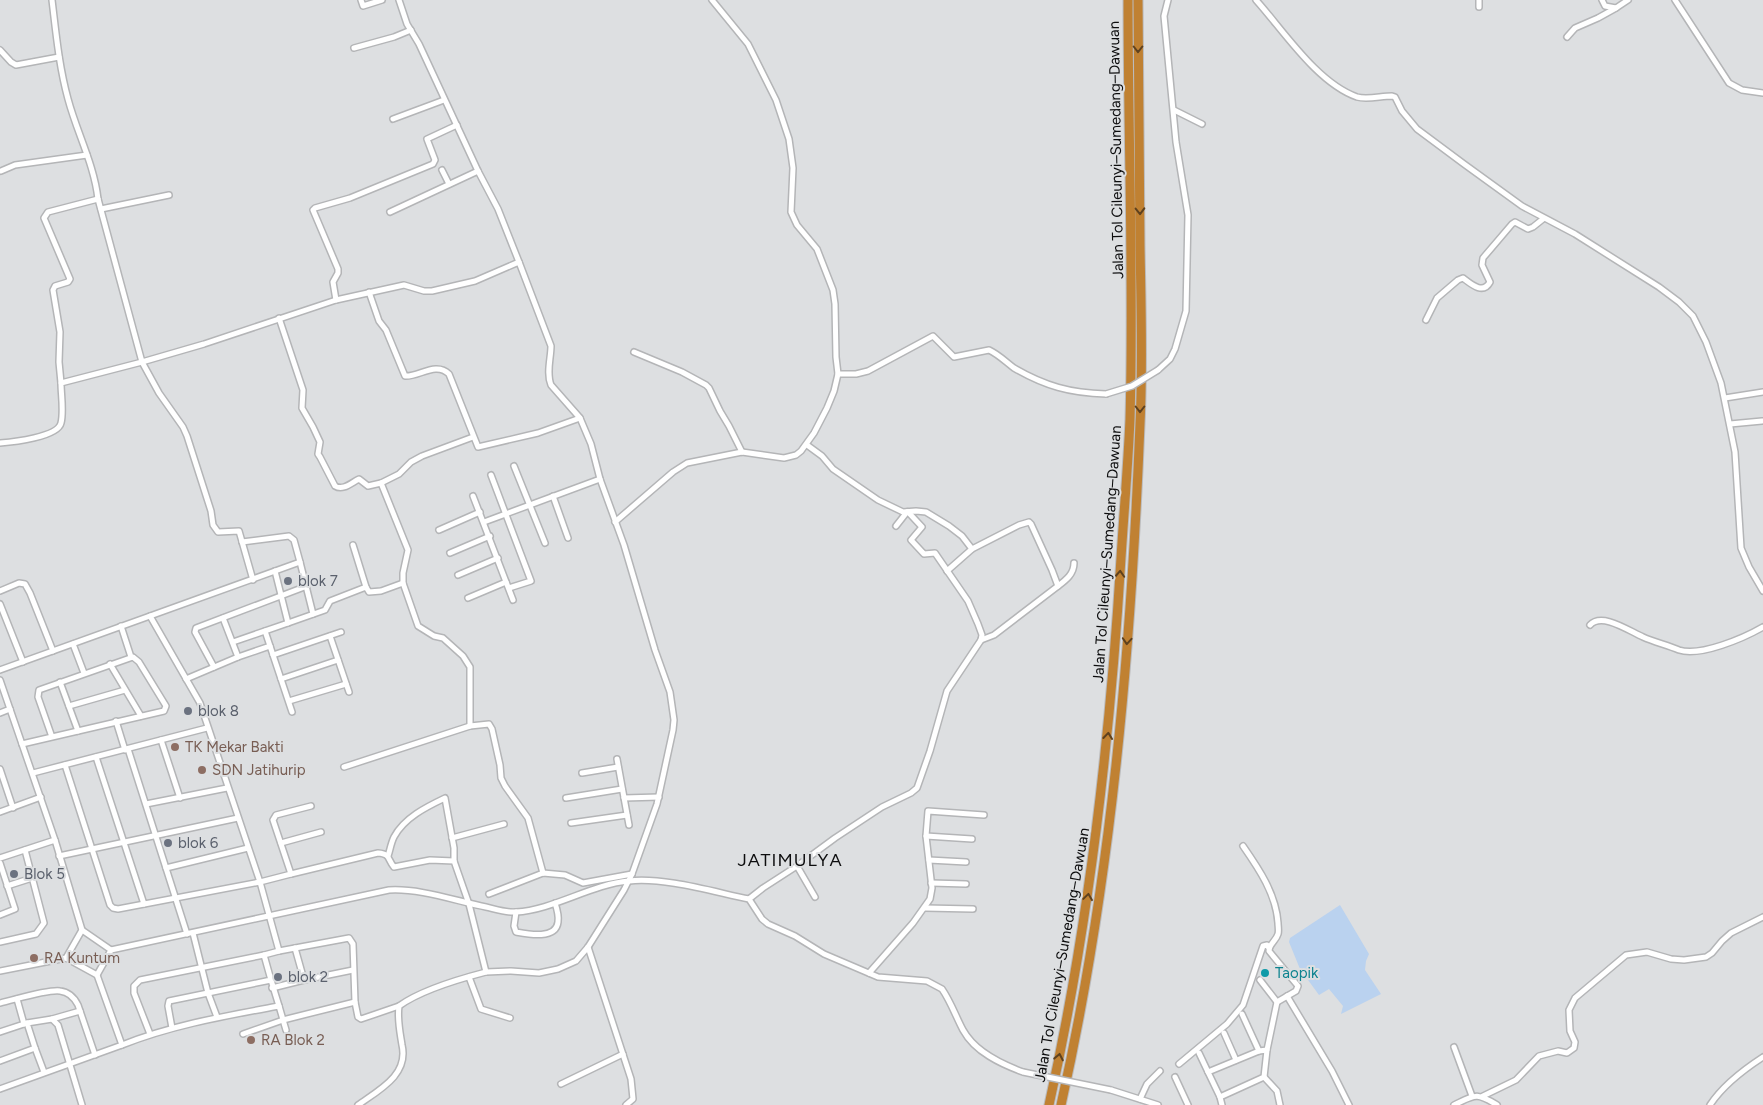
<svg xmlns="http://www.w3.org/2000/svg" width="1763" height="1105" viewBox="0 0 1763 1105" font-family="Figtree,sans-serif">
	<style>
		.green { fill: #bad2ef }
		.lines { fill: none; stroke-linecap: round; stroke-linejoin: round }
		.minor-casing { stroke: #b4b5b7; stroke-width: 8 }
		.motorway-casing { stroke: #bbbbbc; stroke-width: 11 }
		.minor { stroke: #fff; stroke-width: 5 }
		.motorway { stroke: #c08132; stroke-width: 9 }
		.minor-bridge-casing { stroke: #b4b5b7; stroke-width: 8; stroke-linecap: butt }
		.minor-bridge { stroke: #fff; stroke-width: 5 }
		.oneway { stroke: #5e411e }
		.worship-dot { fill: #6b7280; stroke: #dddfe1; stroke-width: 2 }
		.education-dot { fill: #8d6e63; stroke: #dddfe1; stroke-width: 2 }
		.culture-dot { fill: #0f9aa8; stroke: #dddfe1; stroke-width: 2 }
		.labels { text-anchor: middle; stroke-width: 4; stroke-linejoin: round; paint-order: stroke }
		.street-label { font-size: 15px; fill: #0d0d0e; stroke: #dddfe1 }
		.worship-label { font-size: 15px; fill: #5b616d; stroke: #dddfe1; text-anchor: start }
		.education-label { font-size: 15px; fill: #785e54; stroke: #dddfe1; text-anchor: start }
		.culture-label { font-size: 15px; fill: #0d838f; stroke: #dddfe1; text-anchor: start }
		.quarter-label { font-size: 18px; letter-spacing: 1px; fill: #0d0d0e; stroke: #dddfe1 }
	</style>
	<rect width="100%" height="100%" fill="#dddfe1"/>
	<!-- green -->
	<polygon class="green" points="1340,905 1369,954 1366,961 1365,970 1381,994 1341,1014 1343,1006 1329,989 1319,995 1300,969 1289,942 1290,938"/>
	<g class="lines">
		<!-- minor casing -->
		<g class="minor-casing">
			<g id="minor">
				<path d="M52,0C56,33 59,66 68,99C77,133 94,164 98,199L142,362L204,344L336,300L404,285L424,291H432L475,281L519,262L551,346C551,358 546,373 551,385L580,418L591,444L600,479L624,545L655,650L670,692L674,720L673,730L657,804L632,874L624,890L588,947L576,961L558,969L539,973L511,971L486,972"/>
				<polyline points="361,0 363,6 382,0"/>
				<polyline points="399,0 407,24 419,44 478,171 498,209 519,262"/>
				<path d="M1256,0C1283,30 1317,83 1357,97C1367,100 1381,96 1392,96L1395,97L1402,111L1417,129L1464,164L1522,206L1575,234L1659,287L1679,302L1693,316L1706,342L1721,383L1735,452L1741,548L1749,567L1763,591"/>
				<polyline points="1479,0 1479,7"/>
				<polyline points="1602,0 1605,6 1616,8 1628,0"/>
				<polyline points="1675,0 1729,83 1742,90 1763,93"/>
				<polyline points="1567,37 1575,28 1598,18 1616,8"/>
				<polyline points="354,48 394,37 411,30"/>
				<polyline points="0,50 11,62 16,65 59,57"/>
				<polyline points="1174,110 1202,124"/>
				<polyline points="393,119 444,100"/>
				<polyline points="442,170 449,184"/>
				<polyline points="1,171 15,165 87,155"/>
				<polyline points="101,209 169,195"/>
				<polyline points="390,212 478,171"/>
				<path d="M369,292L379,321L386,330L405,376C419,377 436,361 449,374L478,447L538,433L580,418"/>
				<polyline points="336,300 333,282 338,273 338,269 313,210 315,208 350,198 433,164 435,160 427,139 457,125"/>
				<path d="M279,318L303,390L302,408L313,427L320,442L318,454L320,457L335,486C343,491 351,483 359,479L368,486L381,483L408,550L403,573V583L418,626L434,636L443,638L463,656L470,667V726L489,724L492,729L500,765L501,778L505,786L528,818L543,873"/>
				<path d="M1426,320L1437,298L1458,280L1463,278C1471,284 1483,295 1490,282L1482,265L1483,258L1512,224L1515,222L1528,229L1533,227L1543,219"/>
				<polyline points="634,352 682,372 706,385 709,388 720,411 729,426 742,452"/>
				<polyline points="1158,370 1170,359 1175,349 1186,311 1188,215 1176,142 1164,16 1168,0"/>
				<path d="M838,374H856L868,371L933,336L954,357L989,350C998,354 1006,362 1014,368C1045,386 1070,393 1106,394"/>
				<polyline points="61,383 59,362 60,332 53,290 55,286 68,282 70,279 44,218 48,212 98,199"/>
				<polyline points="1725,398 1763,392"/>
				<polyline points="1730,424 1762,421"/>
				<path d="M0,443C13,442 58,437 61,423C64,411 61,395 61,383L142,362L159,393L183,427L187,436L211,511L213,525L218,532L239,531L253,580"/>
				<polyline points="807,445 822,456 833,469 878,500 903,512 916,511 926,512 949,526 962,536 972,549 1019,525 1029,522 1031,524 1052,570 1058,586 994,635 981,640"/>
				<polyline points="514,466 545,543"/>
				<polyline points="491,475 531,581 509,588"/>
				<polyline points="381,483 399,474 411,462 422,456 473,437"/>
				<polyline points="473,496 513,600"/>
				<polyline points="553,496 568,538"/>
				<polyline points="484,522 600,479"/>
				<polyline points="615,522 673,472 687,463 742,452 784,458 796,455 801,451 814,433 827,408 834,391 838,374 836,357 835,304 833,290 817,249 797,225 791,212 793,168 789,139 776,100 748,44 712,0"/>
				<polyline points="896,526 907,512"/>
				<polyline points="439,530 480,512"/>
				<polyline points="242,542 289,536 294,540 300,562"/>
				<polyline points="353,545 366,587"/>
				<polyline points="450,553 490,536"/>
				<polyline points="947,571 972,549"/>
				<polyline points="458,575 498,558"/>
				<path d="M1058,586C1066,580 1074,574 1074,563"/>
				<polyline points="0,591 19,583 25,584 30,593 53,651"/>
				<polyline points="468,598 506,582"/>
				<polyline points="0,604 23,662"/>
				<polyline points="150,616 300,562 313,614"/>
				<polyline points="223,618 238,657"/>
				<polyline points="288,623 325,610 330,601 366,587 369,592 381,591 403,583"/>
				<path d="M1590,625C1602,612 1629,631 1643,637C1654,642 1667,645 1679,650C1700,657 1744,638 1763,627"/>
				<polyline points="121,626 131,657"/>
				<polyline points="265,631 270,646"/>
				<polyline points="330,636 349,692"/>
				<polyline points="233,642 288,623 275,571"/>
				<polyline points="73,644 84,673"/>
				<polyline points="273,655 341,632"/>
				<polyline points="110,664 141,716"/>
				<polyline points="214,667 195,632 196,628 307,586"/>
				<polyline points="0,670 150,616 200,703 260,882 279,951 349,938 353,944 355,1002 358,1017 361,1019 399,1006"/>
				<polyline points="186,679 238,657 270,646 292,712"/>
				<polyline points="281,679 338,660"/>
				<polyline points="0,680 55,840"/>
				<polyline points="60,682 78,731"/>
				<polyline points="289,701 346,684"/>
				<polyline points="69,706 125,690"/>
				<polyline points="0,713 10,709"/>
				<polyline points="116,721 125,750"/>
				<polyline points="161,740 180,798"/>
				<polyline points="22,744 164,711 166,706 139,662 133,657 39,690 38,697 52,737"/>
				<polyline points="128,749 187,934"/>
				<polyline points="96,757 144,904"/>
				<polyline points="617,759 629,825"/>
				<polyline points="65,765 110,905 113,908 118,909 260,882 291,874 273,820 276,815 311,806"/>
				<polyline points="344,767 470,726"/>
				<polyline points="0,769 13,808"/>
				<polyline points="33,773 207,728"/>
				<polyline points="582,773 618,767"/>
				<polyline points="566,798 622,789"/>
				<polyline points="624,798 659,797"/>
				<polyline points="146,804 227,788"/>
				<polyline points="0,812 41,797"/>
				<polyline points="571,823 627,815"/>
				<polyline points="926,836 972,839"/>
				<polyline points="452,838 504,824"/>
				<polyline points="281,843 321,832"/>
				<path d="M1243,846C1259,869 1276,894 1278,923C1278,926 1279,931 1278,934C1276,941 1269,944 1269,951L1298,986L1296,991L1277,1002"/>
				<polyline points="59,856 238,818"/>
				<path d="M388,856C390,850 391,843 394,837C404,818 426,807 445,798L454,848V861"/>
				<polyline points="0,858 55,840 82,930 66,958 0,971"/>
				<polyline points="929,860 966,862"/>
				<polyline points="0,863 15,909 0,915"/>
				<polyline points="797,866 815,897"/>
				<polyline points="166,868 248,848"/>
				<path d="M291,874L378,853C391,854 387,859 394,867L430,860L454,861L469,904L486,972C459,979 421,990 399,1006C397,1019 400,1032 402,1045C409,1075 379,1090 358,1105"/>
				<polyline points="931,883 966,884"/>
				<polyline points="7,886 32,878"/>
				<polyline points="489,894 543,873 565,875 583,883 632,874"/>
				<polyline points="749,899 763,888 797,866 835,838 882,807 911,793 917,788 930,751 947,691 981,640 982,635 978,624 968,601 935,553 924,554 911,540 922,527 908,512"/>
				<polyline points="925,908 973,909"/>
				<path d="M516,912L514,926L516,932C527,934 556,940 558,922C559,916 557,909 555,903"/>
				<polyline points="82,930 111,950 97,975"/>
				<polyline points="193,933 208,993 217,1017"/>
				<polyline points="0,942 36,934 44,923 25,850"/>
				<polyline points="588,947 631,1079 633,1099 626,1105"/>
				<polyline points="295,948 304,980"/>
				<path d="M111,950L389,890C419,888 456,901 486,907C495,909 507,913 516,912C553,910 592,884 629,881C664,877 714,892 749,899L762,919L768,924L795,936L824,954L878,977L927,981L942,989C951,1002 956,1017 963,1030C975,1052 1001,1064 1023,1072"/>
				<polyline points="869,973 913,923 930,899 932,888 926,836 928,811 984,815"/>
				<polyline points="469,977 481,1009 510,1018"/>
				<polyline points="271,980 279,1006"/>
				<polyline points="272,988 304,980 353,970"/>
				<polyline points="1287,996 1332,1071 1349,1105"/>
				<polyline points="17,999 24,1024"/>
				<path d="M0,1003C14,1000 48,989 60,991C69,992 74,997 78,1005L95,1055"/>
				<polyline points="1242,1014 1259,1051"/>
				<polyline points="52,1019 80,1011"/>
				<polyline points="172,1028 168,1006 169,1001 271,980 264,955 279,951"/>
				<polyline points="0,1032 27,1023"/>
				<polyline points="1224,1033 1236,1060"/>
				<polyline points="150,1034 134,993 134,986 140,980 264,955"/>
				<polyline points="243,1034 283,1020 355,1002"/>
				<path d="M122,1045C172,1025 225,1016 279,1006L286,1030"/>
				<polyline points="1454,1047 1472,1096"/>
				<polyline points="35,1048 44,1072"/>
				<polyline points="1199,1053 1208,1072"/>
				<polyline points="0,1061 35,1048 27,1023 52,1019 58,1025 82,1105"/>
				<polyline points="1179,1064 1227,1024 1243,1005 1263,946 1267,945 1269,948"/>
				<polyline points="1175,1077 1188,1105"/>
				<polyline points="1264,1077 1277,1091 1280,1105"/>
				<polyline points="561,1084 623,1054"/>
				<polyline points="0,1089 122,1045 97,975 66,958"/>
				<polyline points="1111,1090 1158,1105"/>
				<polyline points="1483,1096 1516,1080 1539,1056 1558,1051 1567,1053 1574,1048 1575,1042 1570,1031 1569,1010 1575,998 1626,955 1647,952 1671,959 1684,960 1706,957 1712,953 1722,941 1731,933 1763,917"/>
				<polyline points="1220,1097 1264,1077 1267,1050"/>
				<polyline points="1140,1099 1147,1084 1160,1071"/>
				<polyline points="1222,1105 1220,1097 1208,1072 1259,1051 1267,1050 1277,1002 1260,980"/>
				<path d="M1454,1105C1475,1095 1476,1092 1497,1105"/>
				<path d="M1710,1105C1723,1085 1743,1070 1763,1057"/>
			</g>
		</g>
		<!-- motorway casing -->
		<g class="motorway-casing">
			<g id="motorway">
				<path d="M1049,1105C1089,925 1110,742 1121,558C1124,511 1128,465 1130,419C1134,279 1128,139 1128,0"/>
				<path d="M1061,1105C1111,882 1131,652 1140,424C1143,365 1141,305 1140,246C1139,164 1139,82 1138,0"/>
			</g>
		</g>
		<!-- minor -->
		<use href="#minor" class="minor"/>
		<!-- motorway -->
		<use href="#motorway" class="motorway"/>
		<!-- minor-bridge casing -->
		<g class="minor-bridge-casing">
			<g id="minor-bridge">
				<polyline points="1106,394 1132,386 1158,370"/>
				<polyline points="1023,1072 1111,1090"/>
			</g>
		</g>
		<!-- minor-bridge -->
		<use href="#minor-bridge" class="minor-bridge"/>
	</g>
	<!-- one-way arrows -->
	<defs><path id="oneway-chevron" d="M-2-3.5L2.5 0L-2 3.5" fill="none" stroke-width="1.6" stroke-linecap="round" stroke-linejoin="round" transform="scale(1.25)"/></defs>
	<g class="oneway">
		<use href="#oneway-chevron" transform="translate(1138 49) rotate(90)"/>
		<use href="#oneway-chevron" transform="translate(1140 211) rotate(89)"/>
		<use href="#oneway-chevron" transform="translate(1140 409) rotate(90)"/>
		<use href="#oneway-chevron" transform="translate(1120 574) rotate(-87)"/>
		<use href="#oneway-chevron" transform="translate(1127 641) rotate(94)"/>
		<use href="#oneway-chevron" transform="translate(1108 736) rotate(-84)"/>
		<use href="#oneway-chevron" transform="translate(1088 897) rotate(-82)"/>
		<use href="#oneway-chevron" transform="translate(1059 1057) rotate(-79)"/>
	</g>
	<!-- markers -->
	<g class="worship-dot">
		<circle cx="288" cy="581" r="5"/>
		<circle cx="188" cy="711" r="5"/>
		<circle cx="168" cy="843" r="5"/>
		<circle cx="14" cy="874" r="5"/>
		<circle cx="278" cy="977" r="5"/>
	</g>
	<g class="education-dot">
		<circle cx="175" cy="747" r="5"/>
		<circle cx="202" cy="770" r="5"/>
		<circle cx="34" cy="958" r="5"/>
		<circle cx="251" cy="1040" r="5"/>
	</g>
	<circle class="culture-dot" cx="1265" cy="973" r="5"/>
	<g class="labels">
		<!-- street labels -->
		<g class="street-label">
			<text transform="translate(1116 150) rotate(-91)" y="5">Jalan Tol Cileunyi–Sumedang–Dawuan</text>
			<text transform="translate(1107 554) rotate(-86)" y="5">Jalan Tol Cileunyi–Sumedang–Dawuan</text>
			<text transform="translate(1062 955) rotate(-80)" y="5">Jalan Tol Cileunyi–Sumedang–Dawuan</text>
		</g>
		<!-- worship labels -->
		<g class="worship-label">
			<text x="298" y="586">blok 7</text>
			<text x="198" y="716">blok 8</text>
			<text x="178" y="848">blok 6</text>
			<text x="24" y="879">Blok 5</text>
			<text x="288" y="982">blok 2</text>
		</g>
		<!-- education labels -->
		<g class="education-label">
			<text x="185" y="752">TK Mekar Bakti</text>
			<text x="212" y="775">SDN Jatihurip</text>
			<text x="44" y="963">RA Kuntum</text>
			<text x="261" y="1045">RA Blok 2</text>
		</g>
		<!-- culture labels -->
		<g class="culture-label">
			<text x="1275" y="978">Taopik</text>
		</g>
		<!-- quarter labels -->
		<g class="quarter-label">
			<text x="790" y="866">JATIMULYA</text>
		</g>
	</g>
</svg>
